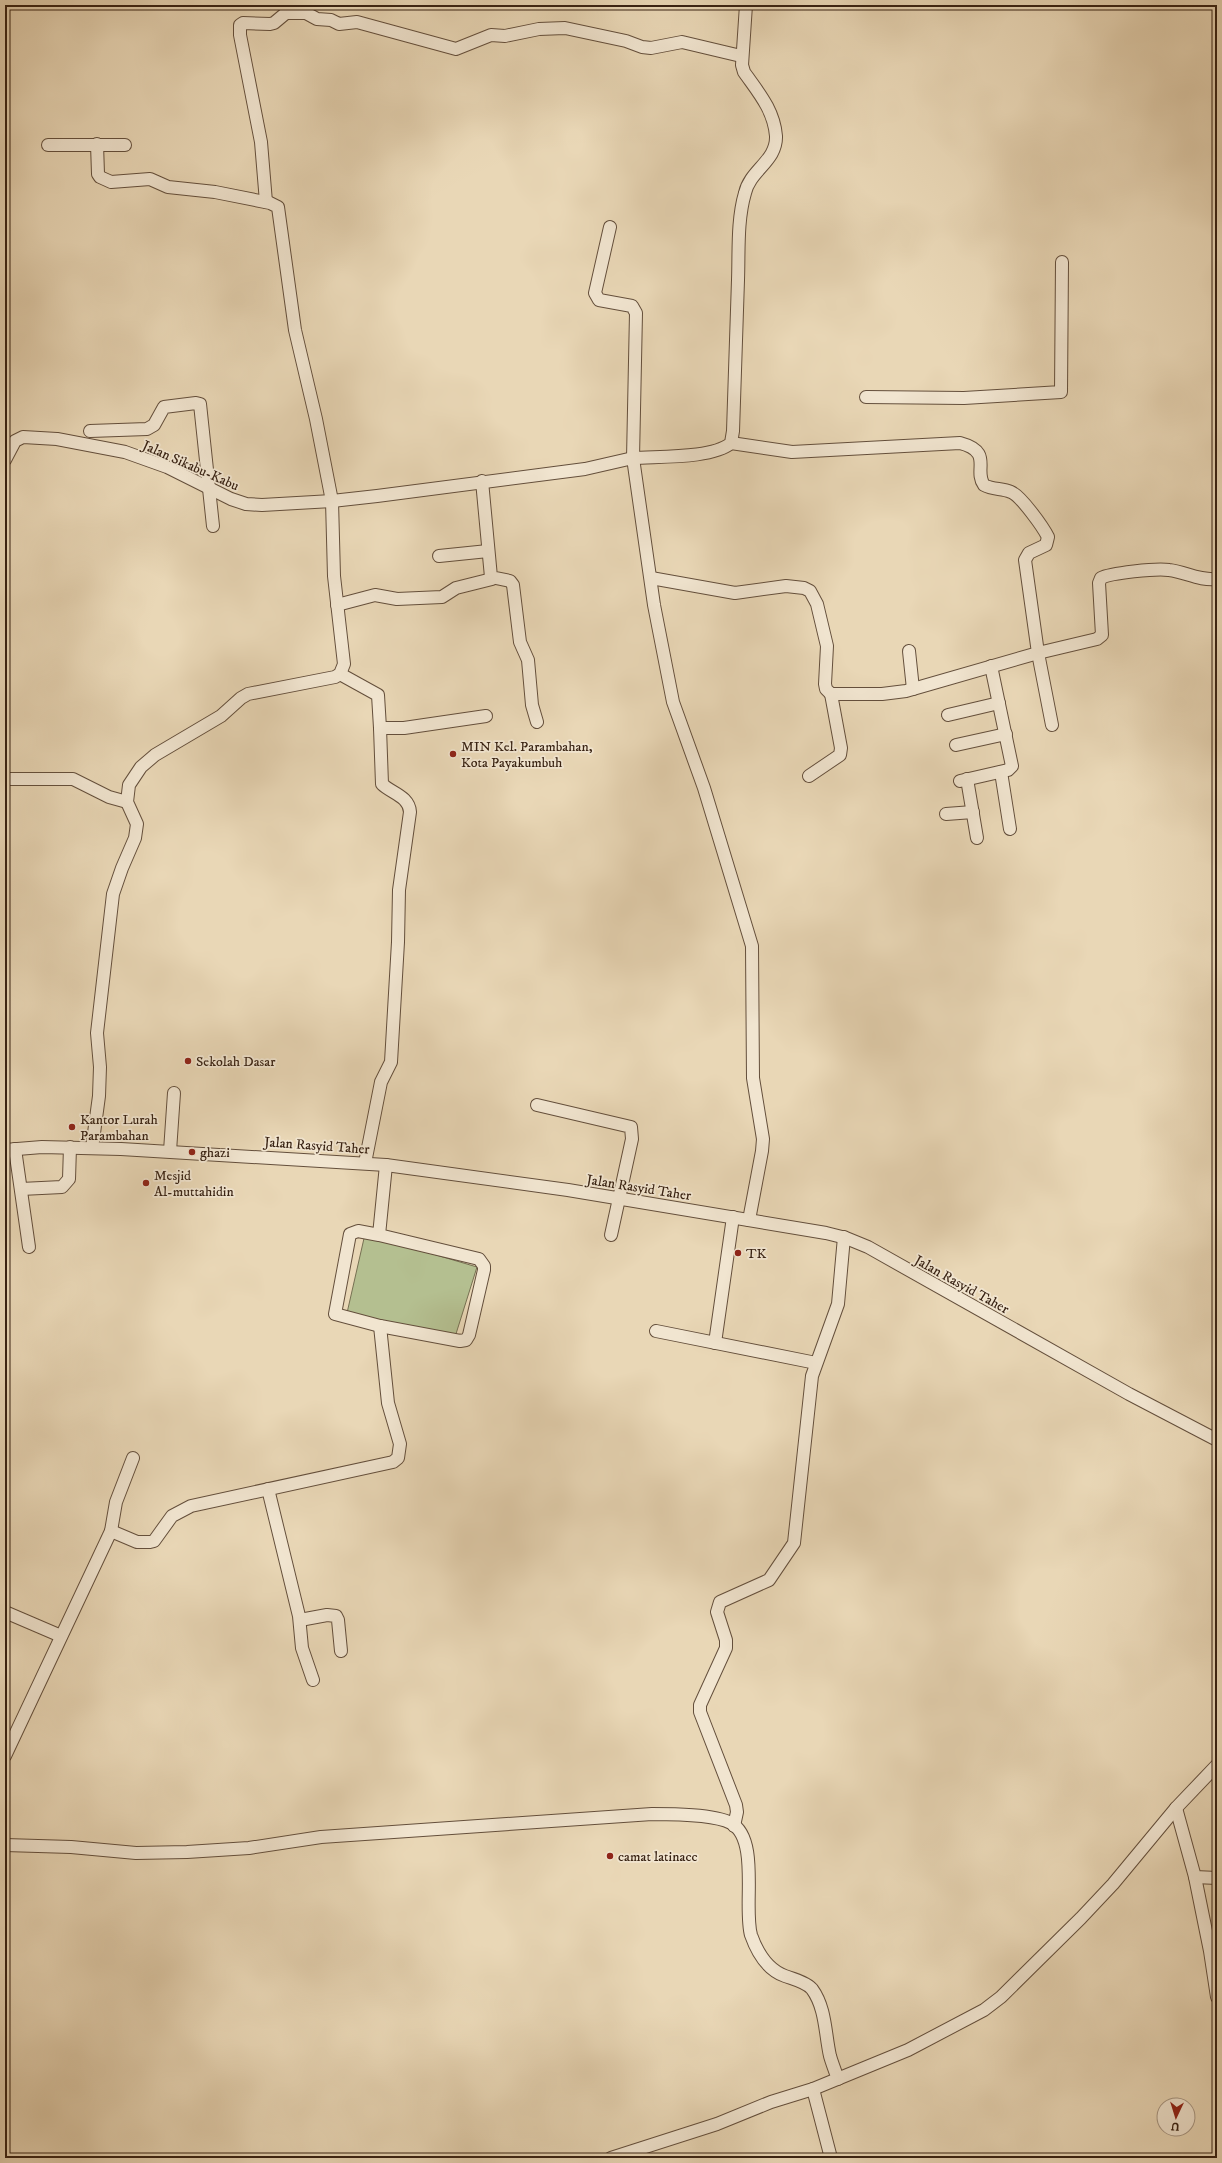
<svg xmlns="http://www.w3.org/2000/svg" width="1222" height="2163" viewBox="0 0 1222 2163" font-family="'IM FELL DW Pica',serif">
	<style>
		.green { fill: #b4bf90; stroke: #767052 }
		.lines { fill: none; stroke-linecap: round; stroke-linejoin: round }
		.minor-casing { stroke: #644f3c; stroke-width: 14 }
		.minor { stroke: #f1e5d0; stroke-width: 12 }
		.poi-dot { fill: #8f2418; stroke: #f1e5d0; stroke-width: 1.5 }
		.labels { text-anchor: middle; stroke-width: 3.5; stroke-linejoin: round; paint-order: stroke }
		.street-label { font-size: 14px; fill: #382213; stroke: #f1e5d0 }
		.poi-label { font-size: 14px; fill: #382213; stroke: #f1e5d0; text-anchor: start }
	</style>
	<rect width="100%" height="100%" fill="#e9d7b6"/>
	<filter id="stains"><feTurbulence type="fractalNoise" baseFrequency=".005" numOctaves="4"/><feColorMatrix values="0 0 0 0 .2 0 0 0 0 .09 0 0 0 0 .02 0 0 0 .5 -.17"/></filter>
	<radialGradient id="worn" r=".72"><stop offset=".6" stop-color="#630" stop-opacity="0"/><stop offset="1" stop-color="#630" stop-opacity=".3"/></radialGradient>
	<!-- green -->
	<polygon class="green" points="365,1234 477,1267 455,1337 347,1313"/>
	<g class="lines">
		<!-- minor casing -->
		<g class="minor-casing">
			<g id="minor">
				<polyline points="48,145 125,145"/>
				<polyline points="266,202 261,142 240,35 240,25 243,23 270,24 274,23 286,13 306,13 317,19 331,20 339,24 357,22 456,49 491,35 505,36 539,29 565,28 626,41 642,47 651,48 682,42 741,56"/>
				<path d="M610,227L595,293L599,300L632,306L636,313L633,458C658,456 712,459 731,443L733,431C735,381 736,330 738,280C739,252 737,220 745,193C750,170 777,161 776,136C774,110 758,92 744,72L742,65L746,5"/>
				<polyline points="866,397 964,398 1061,392 1062,262"/>
				<polyline points="90,431 147,429 154,425 164,407 196,403 200,404 213,526"/>
				<polyline points="5,460 15,441 23,437 57,439 125,452 167,467 231,499 246,504 262,505 332,501 377,496 585,469 633,458 654,605 673,702 704,788 752,946 753,1078 763,1139 762,1151 749,1220"/>
				<polyline points="482,481 491,577 510,581 513,585 520,642 528,660 532,705 537,722"/>
				<polyline points="439,556 488,551"/>
				<path d="M651,578L735,593L786,586L804,588L810,591L817,604L827,646L825,684L826,689L831,694H882L906,691L1038,653L1025,560L1029,553L1046,545L1048,537C1043,527 1021,496 1011,492C1002,488 993,490 984,485C973,470 994,452 960,443L792,452L731,443"/>
				<polyline points="337,605 375,595 397,599 442,597 456,588 492,579"/>
				<polyline points="909,651 913,689"/>
				<polyline points="340,674 378,695 380,728 404,728 486,716"/>
				<polyline points="948,715 999,703"/>
				<path d="M1052,725L1038,653L1097,639L1102,635L1099,583L1101,578C1110,573 1157,568 1169,570C1186,572 1199,581 1217,579"/>
				<polyline points="956,745 1006,734"/>
				<polyline points="1001,772 1010,829"/>
				<polyline points="809,776 840,755 841,748 831,694"/>
				<polyline points="5,779 73,779 109,797 127,802"/>
				<polyline points="967,779 977,838"/>
				<polyline points="960,781 1008,770 1012,766 991,666"/>
				<polyline points="946,814 973,812"/>
				<polyline points="537,1105 631,1127 632,1139 611,1235"/>
				<polyline points="92,1148 99,1096 100,1067 97,1033 113,894 122,868 135,838 137,824 127,802 129,785 141,767 155,755 221,716 241,698 248,694 335,677 340,674 344,664 334,576 332,501 316,419 295,330 278,207 270,203 215,192 168,187 150,179 111,182 100,177 98,174 97,144"/>
				<polyline points="15,1149 29,1247"/>
				<polyline points="5,1150 42,1147 121,1149 386,1165 568,1190 826,1233 846,1238 868,1247 1129,1394 1217,1440"/>
				<polyline points="170,1151 174,1093"/>
				<path d="M365,1163L381,1082L391,1062L398,942L399,890L410,812C409,796 391,793 382,784L380,728"/>
				<polyline points="21,1189 62,1187 69,1179 70,1147"/>
				<polyline points="379,1235 479,1259 484,1266 484,1270 469,1335 466,1340 460,1341 380,1326 335,1314 350,1234 358,1231 379,1235 386,1165"/>
				<polyline points="656,1331 816,1363"/>
				<polyline points="715,1343 733,1217"/>
				<polyline points="268,1489 299,1616 302,1648 313,1680"/>
				<polyline points="111,1531 137,1542 150,1542 154,1541 172,1516 191,1506 393,1462 398,1458 400,1444 388,1403 380,1326"/>
				<polyline points="5,1612 61,1636"/>
				<polyline points="300,1620 327,1615 336,1616 338,1620 341,1651"/>
				<polyline points="5,1756 111,1531 116,1502 133,1458"/>
				<polyline points="1176,1808 1195,1877 1217,1878"/>
				<polyline points="734,1826 737,1812 736,1805 700,1712 700,1705 726,1648 726,1640 717,1612 720,1602 769,1580 794,1543 812,1376 838,1304 844,1237"/>
				<path d="M5,1845L71,1847L136,1853L187,1852L249,1848L321,1837L652,1814C672,1814 714,1814 731,1823C760,1839 743,1907 751,1935C757,1952 768,1970 785,1976C793,1979 806,1982 812,1989C826,2008 825,2034 830,2056C832,2063 835,2071 838,2079"/>
				<polyline points="1195,1877 1210,1951 1217,1997"/>
				<polyline points="813,2089 831,2158"/>
				<polyline points="611,2158 717,2124 771,2102 813,2089 908,2050 984,2010 1001,1997 1081,1918 1113,1884 1176,1808 1217,1765"/>
			</g>
		</g>
		<!-- minor -->
		<use href="#minor" class="minor"/>
	</g>
	<!-- markers -->
	<g class="poi-dot">
		<circle cx="453" cy="754" r="4"/>
		<circle cx="188" cy="1061" r="4"/>
		<circle cx="72" cy="1127" r="4"/>
		<circle cx="192" cy="1152" r="4"/>
		<circle cx="146" cy="1183" r="4"/>
		<circle cx="738" cy="1253" r="4"/>
		<circle cx="610" cy="1856" r="4"/>
	</g>
	<g class="labels">
		<!-- street labels -->
		<g class="street-label">
			<text transform="translate(191 465) rotate(24)" y="5">Jalan Sikabu-Kabu</text>
			<text transform="translate(317 1145) rotate(4)" y="5">Jalan Rasyid Taher</text>
			<text transform="translate(639 1187) rotate(9)" y="5">Jalan Rasyid Taher</text>
			<text transform="translate(962 1284) rotate(29)" y="5">Jalan Rasyid Taher</text>
		</g>
		<!-- poi labels -->
		<g class="poi-label">
			<text x="461" y="751">MIN Kel. Parambahan,<tspan x="461" dy="16">Kota Payakumbuh</tspan></text>
			<text x="196" y="1066">Sekolah Dasar</text>
			<text x="80" y="1124">Kantor Lurah<tspan x="80" dy="16">Parambahan</tspan></text>
			<text x="200" y="1157">ghazi</text>
			<text x="154" y="1180">Mesjid<tspan x="154" dy="16">Al-muttahidin</tspan></text>
			<text x="746" y="1258">TK</text>
			<text x="618" y="1861">camat latinacc</text>
		</g>
	</g>
	<!-- margin -->
	<rect width="1222" height="2163" fill="none" stroke="#e9d7b6" stroke-width="20"/>
	<rect x="6" y="6" width="1210" height="2151" fill="none" stroke="#382213" stroke-width="2"/>
	<rect x="10" y="10" width="1202" height="2143" fill="none" stroke="#382213"/>
	<!-- north arrow -->
	<g transform="translate(1176 2117) rotate(184)"><circle r="19" fill="#f1e5d0" stroke="#a79784"/>
	<path d="M0-3L7 15L0 10L-7 15Z" fill="#8f2418"/>
	<text y="-6" font-size="11" font-weight="bold" text-anchor="middle" fill="#382213">U</text>
	</g>
	<rect width="100%" height="100%" filter="url(#stains)"/>
	<rect width="100%" height="100%" fill="url(#worn)"/>
</svg>
